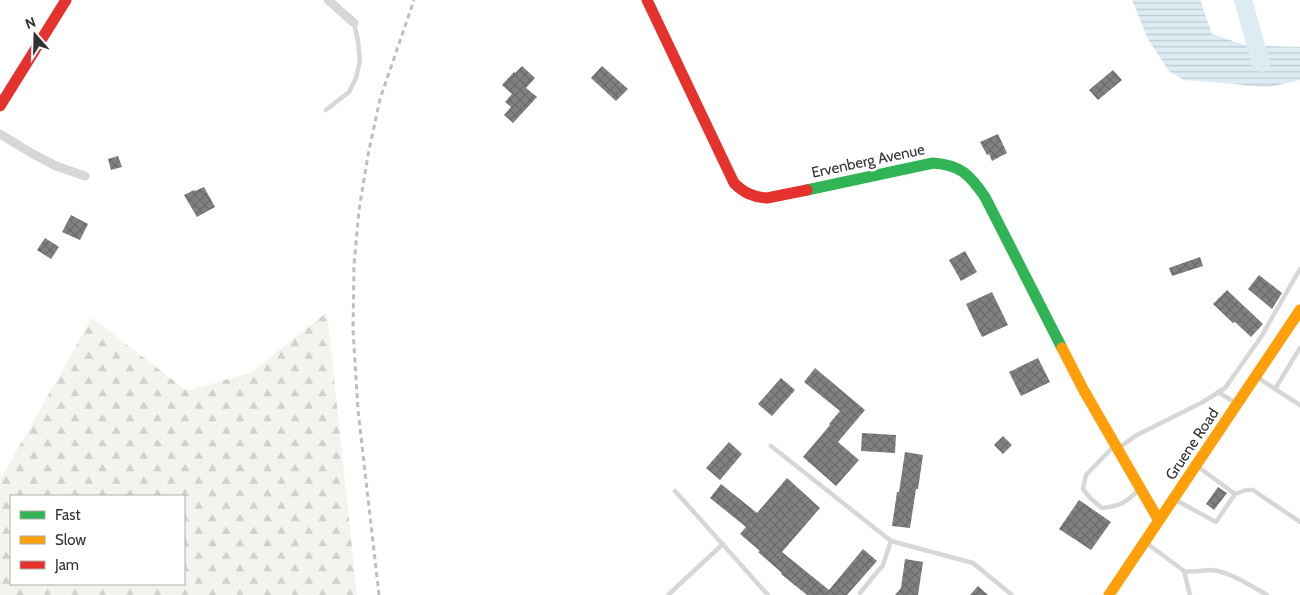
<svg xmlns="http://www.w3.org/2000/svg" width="1300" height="595" viewBox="0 0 1300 595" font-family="Cabin,sans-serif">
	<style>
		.forest { fill: url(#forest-firs); fill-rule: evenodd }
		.water { fill: url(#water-rules) }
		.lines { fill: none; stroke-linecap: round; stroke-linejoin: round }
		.river { stroke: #ddebf3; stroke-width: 18 }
		.building { fill: url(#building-cross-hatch) }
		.lane { stroke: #d7d7d7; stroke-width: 4.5 }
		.street { stroke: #d7d7d7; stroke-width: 9 }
		.fast { stroke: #30b455; stroke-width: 11 }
		.slow { stroke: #ff9f0a; stroke-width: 11 }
		.jam { stroke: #e5322d; stroke-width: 11 }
		.rail { stroke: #bebebe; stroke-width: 3; stroke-dasharray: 5 4; stroke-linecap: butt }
		.labels { text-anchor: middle; stroke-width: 5; stroke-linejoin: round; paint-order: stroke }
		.street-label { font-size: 15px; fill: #333; stroke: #fff }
	</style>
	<defs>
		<pattern id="forest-firs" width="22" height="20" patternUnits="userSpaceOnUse" patternTransform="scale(1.25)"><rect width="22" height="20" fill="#f1f5ed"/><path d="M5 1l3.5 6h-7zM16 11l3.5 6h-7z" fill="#cfd2cc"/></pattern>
		<pattern id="water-rules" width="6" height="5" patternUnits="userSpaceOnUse" patternTransform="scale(1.25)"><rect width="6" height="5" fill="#ddebf3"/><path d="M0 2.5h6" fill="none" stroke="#becad1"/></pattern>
		<pattern id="building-cross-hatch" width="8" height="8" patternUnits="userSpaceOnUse" patternTransform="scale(1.25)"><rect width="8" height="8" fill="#818181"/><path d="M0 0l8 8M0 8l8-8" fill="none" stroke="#6a6a6a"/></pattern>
	</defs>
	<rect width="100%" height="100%" fill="#fff"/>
	<!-- forest -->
	<path class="forest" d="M327,312L357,595H0V480L92,318L187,391L252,372ZM11,496H184V584H11Z"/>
	<!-- water -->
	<polygon class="water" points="1132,0 1200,0 1212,34 1245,45 1300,47 1300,80 1270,87 1259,87 1235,84 1184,80 1169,71 1148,39"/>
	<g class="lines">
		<!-- river -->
		<polyline class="river" points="1243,0 1261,63"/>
	</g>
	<!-- building -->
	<g class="building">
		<polygon points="522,66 535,78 526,88 537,97 513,123 504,115 511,107 505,102 512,94 502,85 514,72 515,73"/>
		<polygon points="602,66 628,89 616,101 591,78"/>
		<polygon points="1113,70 1122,80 1098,100 1089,90"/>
		<polygon points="998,134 1007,153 992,161 989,154 987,155 980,142"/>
		<polygon points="118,156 122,167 111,170 108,159"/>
		<polygon points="204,187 215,207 197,217 184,195 194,190 195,191"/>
		<polygon points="71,215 88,224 80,240 62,232"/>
		<polygon points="45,238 59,247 51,259 37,250"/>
		<polygon points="965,251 977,272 961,281 949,260"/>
		<polygon points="1200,257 1203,266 1172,276 1169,268"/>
		<polygon points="1259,275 1282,293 1272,309 1248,289"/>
		<polygon points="1227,290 1263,324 1251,337 1235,322 1233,323 1213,304"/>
		<polygon points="992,292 1008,325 982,337 966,304"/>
		<polygon points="1038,358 1050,382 1021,396 1009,372"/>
		<polygon points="815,368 865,410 838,442 859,460 836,486 803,457 830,425 829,424 840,411 804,382"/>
		<polygon points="781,378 795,390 772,416 758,404"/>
		<polygon points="862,433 896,435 895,453 861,451"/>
		<polygon points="1003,436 1012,445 1003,454 994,445"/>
		<polygon points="729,442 742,454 720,480 706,468"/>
		<polygon points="905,452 923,455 918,489 916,489 910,528 892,526 897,492 899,492"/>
		<polygon points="787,478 820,508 782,552 829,590 863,549 877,561 847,595 807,595 781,574 782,573 758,552 760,551 740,534 746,527 710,498 721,484 757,513"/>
		<polygon points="1218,487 1227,493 1214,510 1206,504"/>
		<polygon points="1079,500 1111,522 1091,550 1059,529"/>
		<polygon points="905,559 923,562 918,595 895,595 901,588"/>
		<polygon points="978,586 988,595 970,595"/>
	</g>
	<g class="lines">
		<!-- lane -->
		<g class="lane">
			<polyline points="326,110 349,92 356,78 360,60 358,41 354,23"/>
			<polyline points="1257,377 1275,389 1300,348"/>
			<polyline points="1275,389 1300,405"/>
			<polyline points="1218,392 1236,403"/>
			<polyline points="771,446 891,541 973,563 1012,595"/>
			<path d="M1114,446L1086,475L1083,489L1090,498L1102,508C1121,506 1126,502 1139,490"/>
			<polyline points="1119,448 1135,436 1203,402 1225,388 1261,337 1300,269"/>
			<polyline points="675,491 768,595"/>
			<polyline points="1235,494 1246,490 1253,490 1300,522"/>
			<polyline points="1174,499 1216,522 1235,494 1197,466"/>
			<path d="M1145,542L1184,571C1194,573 1203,570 1212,570C1228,571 1253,587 1267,595"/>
			<polyline points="1184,571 1190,595"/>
			<polyline points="860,593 883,565 891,541"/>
			<polyline points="668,595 723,544"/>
		</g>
		<!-- street -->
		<g class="street">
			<polyline points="328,0 354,23"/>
			<polyline points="0,134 33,154 56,166 85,176"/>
		</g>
		<!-- fast -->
		<path class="fast" d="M807,190L933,163C961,165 970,175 985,197L1062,348"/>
		<!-- slow -->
		<g class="slow">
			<polyline points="1062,348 1083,389 1158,519"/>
			<polyline points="1109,595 1300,310"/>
		</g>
		<!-- jam -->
		<g class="jam">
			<path d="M647,0L734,183C744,193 753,197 767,198L807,190"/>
			<polyline points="0,106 66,0"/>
		</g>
		<!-- rail -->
		<polyline class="rail" points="379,595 358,410 353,330 354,265 359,210 368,155 380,99 414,0"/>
	</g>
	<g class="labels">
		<!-- street labels -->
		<g class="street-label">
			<text transform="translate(868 161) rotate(-12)" y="5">Ervenberg Avenue</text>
			<text transform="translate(1192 444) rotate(-56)" y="5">Gruene Road</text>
		</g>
	</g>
	<!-- legend -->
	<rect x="10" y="495" width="175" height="90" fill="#ffffff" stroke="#adadad"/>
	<rect x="20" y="511" width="25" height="8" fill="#30b455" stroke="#adadad"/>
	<text x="55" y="520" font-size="15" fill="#333333">Fast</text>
	<rect x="20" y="536" width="25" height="8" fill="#ff9f0a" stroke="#adadad"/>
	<text x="55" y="545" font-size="15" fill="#333333">Slow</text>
	<rect x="20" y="561" width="25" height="8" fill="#e5322d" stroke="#adadad"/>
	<text x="55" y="570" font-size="15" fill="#333333">Jam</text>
	<!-- north arrow -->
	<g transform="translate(35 35) rotate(340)" stroke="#ffffff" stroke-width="4" paint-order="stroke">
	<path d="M0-4L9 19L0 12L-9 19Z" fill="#333333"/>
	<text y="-8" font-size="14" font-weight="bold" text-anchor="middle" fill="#333333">N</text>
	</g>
</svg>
